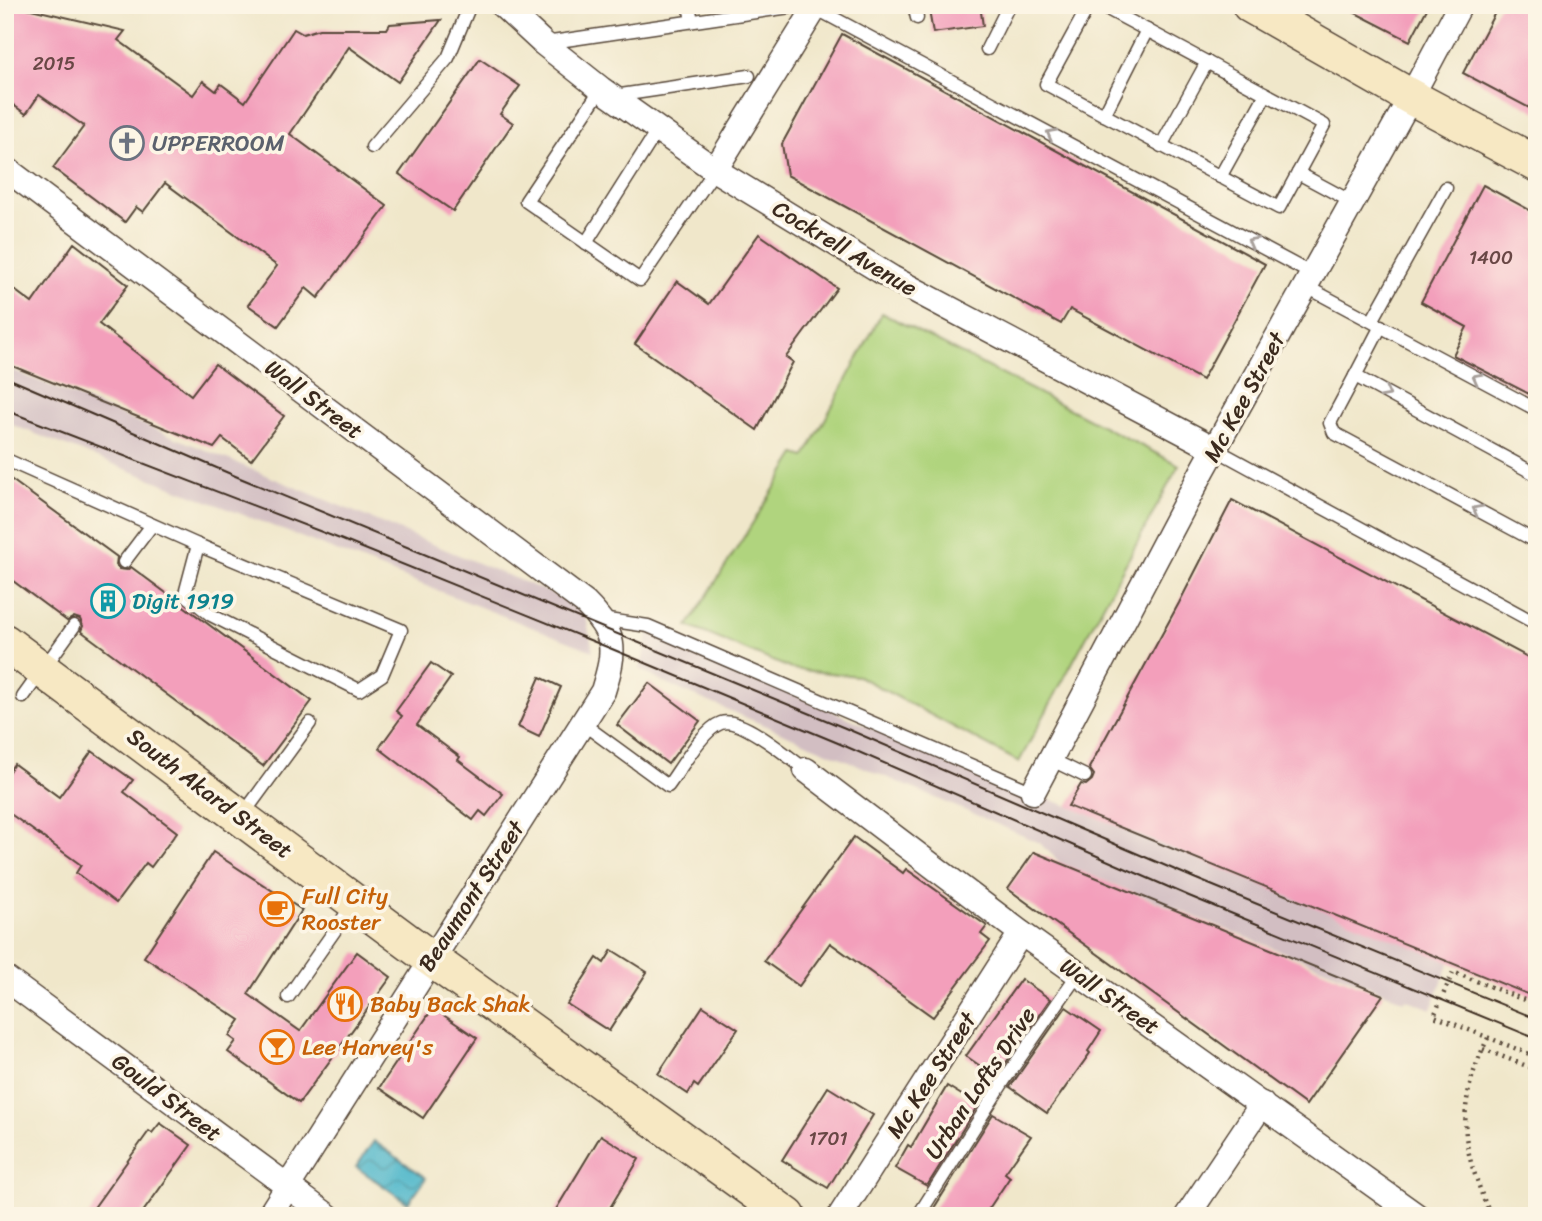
<svg xmlns="http://www.w3.org/2000/svg" width="1542" height="1221" viewBox="0 0 1542 1221" font-family="Sriracha,sans-serif">
	<style>
		.railway { fill: #d2bec2 }
		.green { fill: #b0d47e; stroke: #767f4e; stroke-width: 2 }
		.water { fill: url(#water-waves); stroke: #447074; stroke-width: 2 }
		.building { fill: #f39fbb }
		.lines { fill: none; stroke-linecap: round; stroke-linejoin: round }
		.service-casing { stroke: #564638; stroke-width: 15 }
		.minor-casing { stroke: #564638; stroke-width: 27 }
		.secondary-casing { stroke: #564638; stroke-width: 38 }
		.path { stroke: #564638; stroke-width: 4.5; stroke-dasharray: 2 5; stroke-linecap: butt }
		.service { stroke: #fff; stroke-width: 12 }
		.minor { stroke: #fff; stroke-width: 24 }
		.secondary { stroke: #f7e8c3; stroke-width: 35 }
		.tram { stroke: #3b2a1e; stroke-width: 2 }
		.oneway { stroke: #a79f9a }
		.labels { text-anchor: middle; stroke-width: 7; stroke-linejoin: round; paint-order: stroke }
		.number-label { font-size: 19px; fill: #694745 }
		.worship-label { font-size: 23px; fill: #5b616d; stroke: #fcf5e5; text-anchor: start }
		.street-label { font-size: 23px; fill: #3b2a1e; stroke: #fcf5e5 }
		.culture-label { font-size: 23px; fill: #0d838f; stroke: #fcf5e5; text-anchor: start }
		.food-label { font-size: 23px; fill: #c56008; stroke: #fcf5e5; text-anchor: start }
	</style>
	<defs>
		<pattern id="water-waves" width="16" height="10" patternUnits="userSpaceOnUse" patternTransform="scale(1.75)"><rect width="16" height="10" fill="#4cb6ca"/><path d="M0 5q4-4 8 0t8 0" fill="none" stroke="#4094a3"/></pattern>
	</defs>
	<rect width="100%" height="100%" fill="#fcf5e5"/>
	<filter id="ink" filterUnits="userSpaceOnUse"><feTurbulence type="fractalNoise" baseFrequency=".0143" numOctaves="2"/><feDisplacementMap in="SourceGraphic" scale="14" xChannelSelector="R" yChannelSelector="G"/><feConvolveMatrix kernelMatrix="1 2 1 2 8 2 1 2 1" color-interpolation-filters="sRGB"/></filter>
	<filter id="wash" filterUnits="userSpaceOnUse"><feTurbulence type="fractalNoise" baseFrequency=".00686" numOctaves="4" result="noise"/><feDisplacementMap in="SourceGraphic" scale="28" xChannelSelector="R" yChannelSelector="G"/><feGaussianBlur stdDeviation="1.57" result="paint"/><feColorMatrix in="noise" values="0 0 0 0 0 0 0 0 0 0 0 0 0 0 0 0 0 1.4 0 .05"/><feComposite in="paint" operator="in"/></filter>
	<g filter="url(#wash)">
		<rect width="100%" height="100%" fill="#f0e7ca"/>
		<!-- railway -->
		<g class="railway">
			<polygon points="5,367 584,607 593,651 5,422"/>
			<polygon points="649,633 971,770 1068,806 1450,962 1431,1009 1406,999 1405,1001 1061,863 1039,843 997,824 662,682 640,669"/>
		</g>
		<!-- green -->
		<polygon class="green" points="882,313 1179,465 1019,762 858,676 792,669 688,626 796,454 805,457"/>
		<!-- water -->
		<polygon class="water" points="374,1141 426,1178 408,1203 356,1167"/>
		<g id="blocks">
			<!-- building -->
			<g class="building">
				<polygon points="5,5 14,5 125,31 118,40 193,95 203,81 216,91 221,84 245,102 294,29 303,34 319,29 387,29 390,24 441,20 398,82 349,47 290,134 387,206 318,298 306,288 278,326 248,305 277,266 165,183 143,212 136,207 125,222 53,168 84,126 39,95 26,114 5,99"/>
				<polygon points="928,5 980,5 983,26 933,33"/>
				<polygon points="1340,5 1429,5 1410,41"/>
				<polygon points="1499,5 1537,5 1537,112 1463,73"/>
				<polygon points="842,34 1265,264 1202,380 1070,309 1061,324 787,175 782,144"/>
				<polygon points="480,59 520,86 500,114 513,123 453,211 399,174"/>
				<polygon points="1483,185 1537,214 1537,398 1453,355 1467,327 1421,302"/>
				<polygon points="759,234 837,288 786,357 793,362 757,430 635,344 677,281 709,304"/>
				<polygon points="74,243 128,285 99,324 191,395 215,364 284,416 251,460 222,438 214,448 5,363 5,283 32,303"/>
				<polygon points="5,475 117,557 116,565 119,569 127,570 131,567 312,701 263,766 81,631 83,626 80,619 74,617 67,621 5,575"/>
				<polygon points="1232,500 1537,662 1537,998 1068,806 1081,784 1086,785 1092,780 1094,775 1089,768 1179,603"/>
				<polygon points="431,663 451,677 417,725 460,757 458,760 503,794 486,816 480,811 473,820 379,748 402,716 396,711"/>
				<polygon points="540,677 561,687 539,737 518,727"/>
				<polygon points="649,683 700,721 668,764 617,725"/>
				<polygon points="92,751 133,780 124,792 177,832 151,867 146,863 116,903 76,873 81,865 5,810 5,777 14,764 59,797"/>
				<polygon points="854,837 903,873 906,869 987,926 981,934 990,941 933,1017 830,943 799,986 764,961"/>
				<polygon points="213,852 302,910 248,994 300,1031 357,952 391,977 299,1103 228,1052 236,1041 229,1036 240,1020 144,957"/>
				<polygon points="1034,852 1383,995 1306,1105 1008,889"/>
				<polygon points="612,950 647,972 609,1031 567,1004 597,958 604,963"/>
				<polygon points="1021,979 1050,999 996,1077 966,1056"/>
				<polygon points="703,1006 738,1029 698,1087 694,1084 688,1094 658,1074"/>
				<polygon points="1066,1007 1101,1031 1088,1051 1090,1053 1047,1113 1010,1087"/>
				<polygon points="433,1008 477,1038 423,1118 379,1088"/>
				<polygon points="947,1086 978,1105 927,1186 895,1168 908,1145 911,1147"/>
				<polygon points="828,1087 873,1115 828,1188 782,1160"/>
				<polygon points="993,1114 1031,1136 1005,1173 1010,1177 984,1216 929,1216"/>
				<polygon points="160,1123 191,1145 140,1216 88,1216 149,1131 152,1133"/>
				<polygon points="601,1135 639,1159 605,1216 552,1216"/>
			</g>
		</g>
	</g>
	<g filter="url(#ink)">
		<use href="#blocks" fill-opacity="0" stroke="#564638" stroke-width="2"/>
		<g class="lines">
			<!-- service casing -->
			<g class="service-casing">
				<g id="service">
					<polyline points="689,5 692,21"/>
					<polyline points="914,5 917,18"/>
					<polyline points="1089,5 1046,84 1279,208 1324,125 1100,5"/>
					<polyline points="815,8 1312,274"/>
					<polyline points="545,43 790,7"/>
					<polyline points="987,49 1009,5"/>
					<polyline points="601,89 526,201 640,280 715,170"/>
					<polyline points="614,96 749,76"/>
					<polyline points="1104,115 1147,30"/>
					<polyline points="1161,146 1207,62"/>
					<polyline points="372,147 448,58 470,5"/>
					<polyline points="1298,173 1352,202"/>
					<polyline points="1220,177 1266,94"/>
					<polyline points="586,243 659,128"/>
					<polyline points="1305,286 1537,410"/>
					<polyline points="1372,321 1446,188"/>
					<polyline points="1381,326 1355,376 1537,475"/>
					<polyline points="1355,376 1330,423 1334,433 1537,542"/>
					<polyline points="1215,449 1537,624"/>
					<polyline points="9,461 198,545"/>
					<polygon points="198,545 401,630 382,675 359,690 211,615 185,594"/>
					<polyline points="124,562 152,525"/>
					<polyline points="601,619 648,626 1033,792"/>
					<polyline points="23,697 74,626"/>
					<path d="M582,723L668,786C680,770 703,729 721,723C741,716 790,758 806,770"/>
					<polyline points="1050,759 1085,776"/>
					<polyline points="242,816 310,723"/>
					<polyline points="288,997 354,903"/>
					<polyline points="918,1216 1005,1079 1078,974"/>
				</g>
			</g>
			<!-- minor casing -->
			<g class="minor-casing">
				<g id="minor">
					<polyline points="502,5 543,43 601,89 715,170 892,278 1215,449"/>
					<path d="M5,168L585,603C617,635 616,649 603,691L269,1216"/>
					<polyline points="715,170 817,5"/>
					<polyline points="806,770 1021,933 1417,1216"/>
					<polyline points="1033,792 1203,470 1411,97 1460,5"/>
					<polyline points="5,978 328,1216"/>
					<polyline points="840,1216 1021,933"/>
					<polyline points="1187,1216 1262,1104"/>
				</g>
			</g>
			<!-- secondary casing -->
			<g class="secondary-casing">
				<g id="secondary">
					<polyline points="1250,5 1411,97 1537,164"/>
					<polyline points="5,642 431,959 788,1216"/>
				</g>
			</g>
			<!-- path -->
			<g class="path">
				<polyline points="1537,1005 1453,972 1434,1016 1537,1057"/>
				<path d="M1488,1038C1464,1086 1457,1129 1477,1180C1481,1192 1485,1205 1492,1216"/>
				<polyline points="1483,1049 1537,1070"/>
			</g>
			<!-- service -->
			<use href="#service" class="service"/>
			<!-- minor -->
			<use href="#minor" class="minor"/>
			<!-- secondary -->
			<use href="#secondary" class="secondary"/>
			<!-- tram -->
			<g class="tram">
				<polyline points="5,377 240,478 845,728 1194,878 1537,1019"/>
				<polyline points="5,410 340,539 612,649 838,743 1189,896 1537,1039"/>
			</g>
		</g>
		<!-- one-way arrows -->
		<defs><path id="oneway-chevron" d="M-2-3.5L2.5 0L-2 3.5" fill="none" stroke-width="1.6" stroke-linecap="round" stroke-linejoin="round" transform="scale(1.75)"/></defs>
		<g class="oneway">
			<use href="#oneway-chevron" transform="translate(1051 134) rotate(-152)"/>
			<use href="#oneway-chevron" transform="translate(1252 242) rotate(-152)"/>
			<use href="#oneway-chevron" transform="translate(1477 378) rotate(-152)"/>
			<use href="#oneway-chevron" transform="translate(1386 393) rotate(28)"/>
			<use href="#oneway-chevron" transform="translate(1477 510) rotate(-152)"/>
		</g>
	</g>
	<!-- icons -->
	<defs>
		<g id="church-ring" transform="scale(1.75)"><circle r="9.5" fill="#fcf5e5" stroke="#6b7280" stroke-width="1.5"/><path d="M-1.2-6h2.4v3.5h3.3v2.4h-3.3V6h-2.4V-.1h-3.3v-2.4h3.3Z" fill="#6b7280"/></g>
		<g id="building-ring" transform="scale(1.75)"><circle r="9.5" fill="#fcf5e5" stroke="#0f9aa8" stroke-width="1.5"/><path d="M-4-6H4V6H1V3H-1V6H-4ZM-2.5-4.3h1.7v1.8h-1.7ZM.8-4.3h1.7v1.8H.8ZM-2.5-1h1.7V.8h-1.7ZM.8-1h1.7V.8H.8Z" fill="#0f9aa8"/></g>
		<g id="cafe-ring" transform="scale(1.75)"><circle r="9.5" fill="#fcf5e5" stroke="#e8710a" stroke-width="1.5"/><path d="M-5.5-4.5H6V0H3Q3 3.5 0 3.5H-2.5Q-5.5 3.5-5.5 0ZM3-3.2v2h1.7v-2ZM-6 4.5H4V6H-6Z" fill="#e8710a"/></g>
		<g id="restaurant-ring" transform="scale(1.75)"><circle r="9.5" fill="#fcf5e5" stroke="#e8710a" stroke-width="1.5"/><path d="M-5-6h1v4h1v-4h1v4h1v-4h1v5L-1.5 .5V6h-2V.5L-5-1ZM5-6V6H3V1.5H1.5Q1.5-4 5-6Z" fill="#e8710a"/></g>
		<g id="bar-ring" transform="scale(1.75)"><circle r="9.5" fill="#fcf5e5" stroke="#e8710a" stroke-width="1.5"/><path d="M-6-5H6L.8 .8V4.5H3.5V6h-7V4.5H-.8V.8Z" fill="#e8710a"/></g>
	</defs>
	<g fill-rule="evenodd">
		<use href="#church-ring" x="127" y="143"/>
		<use href="#building-ring" x="108" y="601"/>
		<use href="#cafe-ring" x="277" y="909"/>
		<use href="#restaurant-ring" x="345" y="1004"/>
		<use href="#bar-ring" x="277" y="1047"/>
	</g>
	<g class="labels">
		<!-- number labels -->
		<g class="number-label">
			<text x="54" y="70">2015</text>
			<text x="1491" y="264">1400</text>
			<text x="828" y="1145">1701</text>
		</g>
		<!-- worship labels -->
		<g class="worship-label">
			<text x="152" y="151">UPPERROOM</text>
		</g>
		<!-- street labels -->
		<g class="street-label">
			<text transform="translate(845 248) rotate(31)" y="8">Cockrell Avenue</text>
			<text transform="translate(1244 397) rotate(-61)" y="8">Mc Kee Street</text>
			<text transform="translate(314 399) rotate(37)" y="8">Wall Street</text>
			<text transform="translate(210 793) rotate(37)" y="8">South Akard Street</text>
			<text transform="translate(471 896) rotate(-57)" y="8">Beaumont Street</text>
			<text transform="translate(1110 996) rotate(35)" y="8">Wall Street</text>
			<text transform="translate(931 1075) rotate(-57)" y="8">Mc Kee Street</text>
			<text transform="translate(980 1083) rotate(-56)" y="8">Urban Lofts Drive</text>
			<text transform="translate(167 1097) rotate(37)" y="8">Gould Street</text>
		</g>
		<!-- culture labels -->
		<g class="culture-label">
			<text x="132" y="609">Digit 1919</text>
		</g>
		<!-- food labels -->
		<g class="food-label">
			<text x="302" y="904">Full City<tspan x="302" dy="26">Rooster</tspan></text>
			<text x="370" y="1012">Baby Back Shak</text>
			<text x="302" y="1055">Lee Harvey's</text>
		</g>
	</g>
	<!-- margin -->
	<rect width="1542" height="1221" fill="none" stroke="#fcf5e5" stroke-width="28"/>
</svg>
